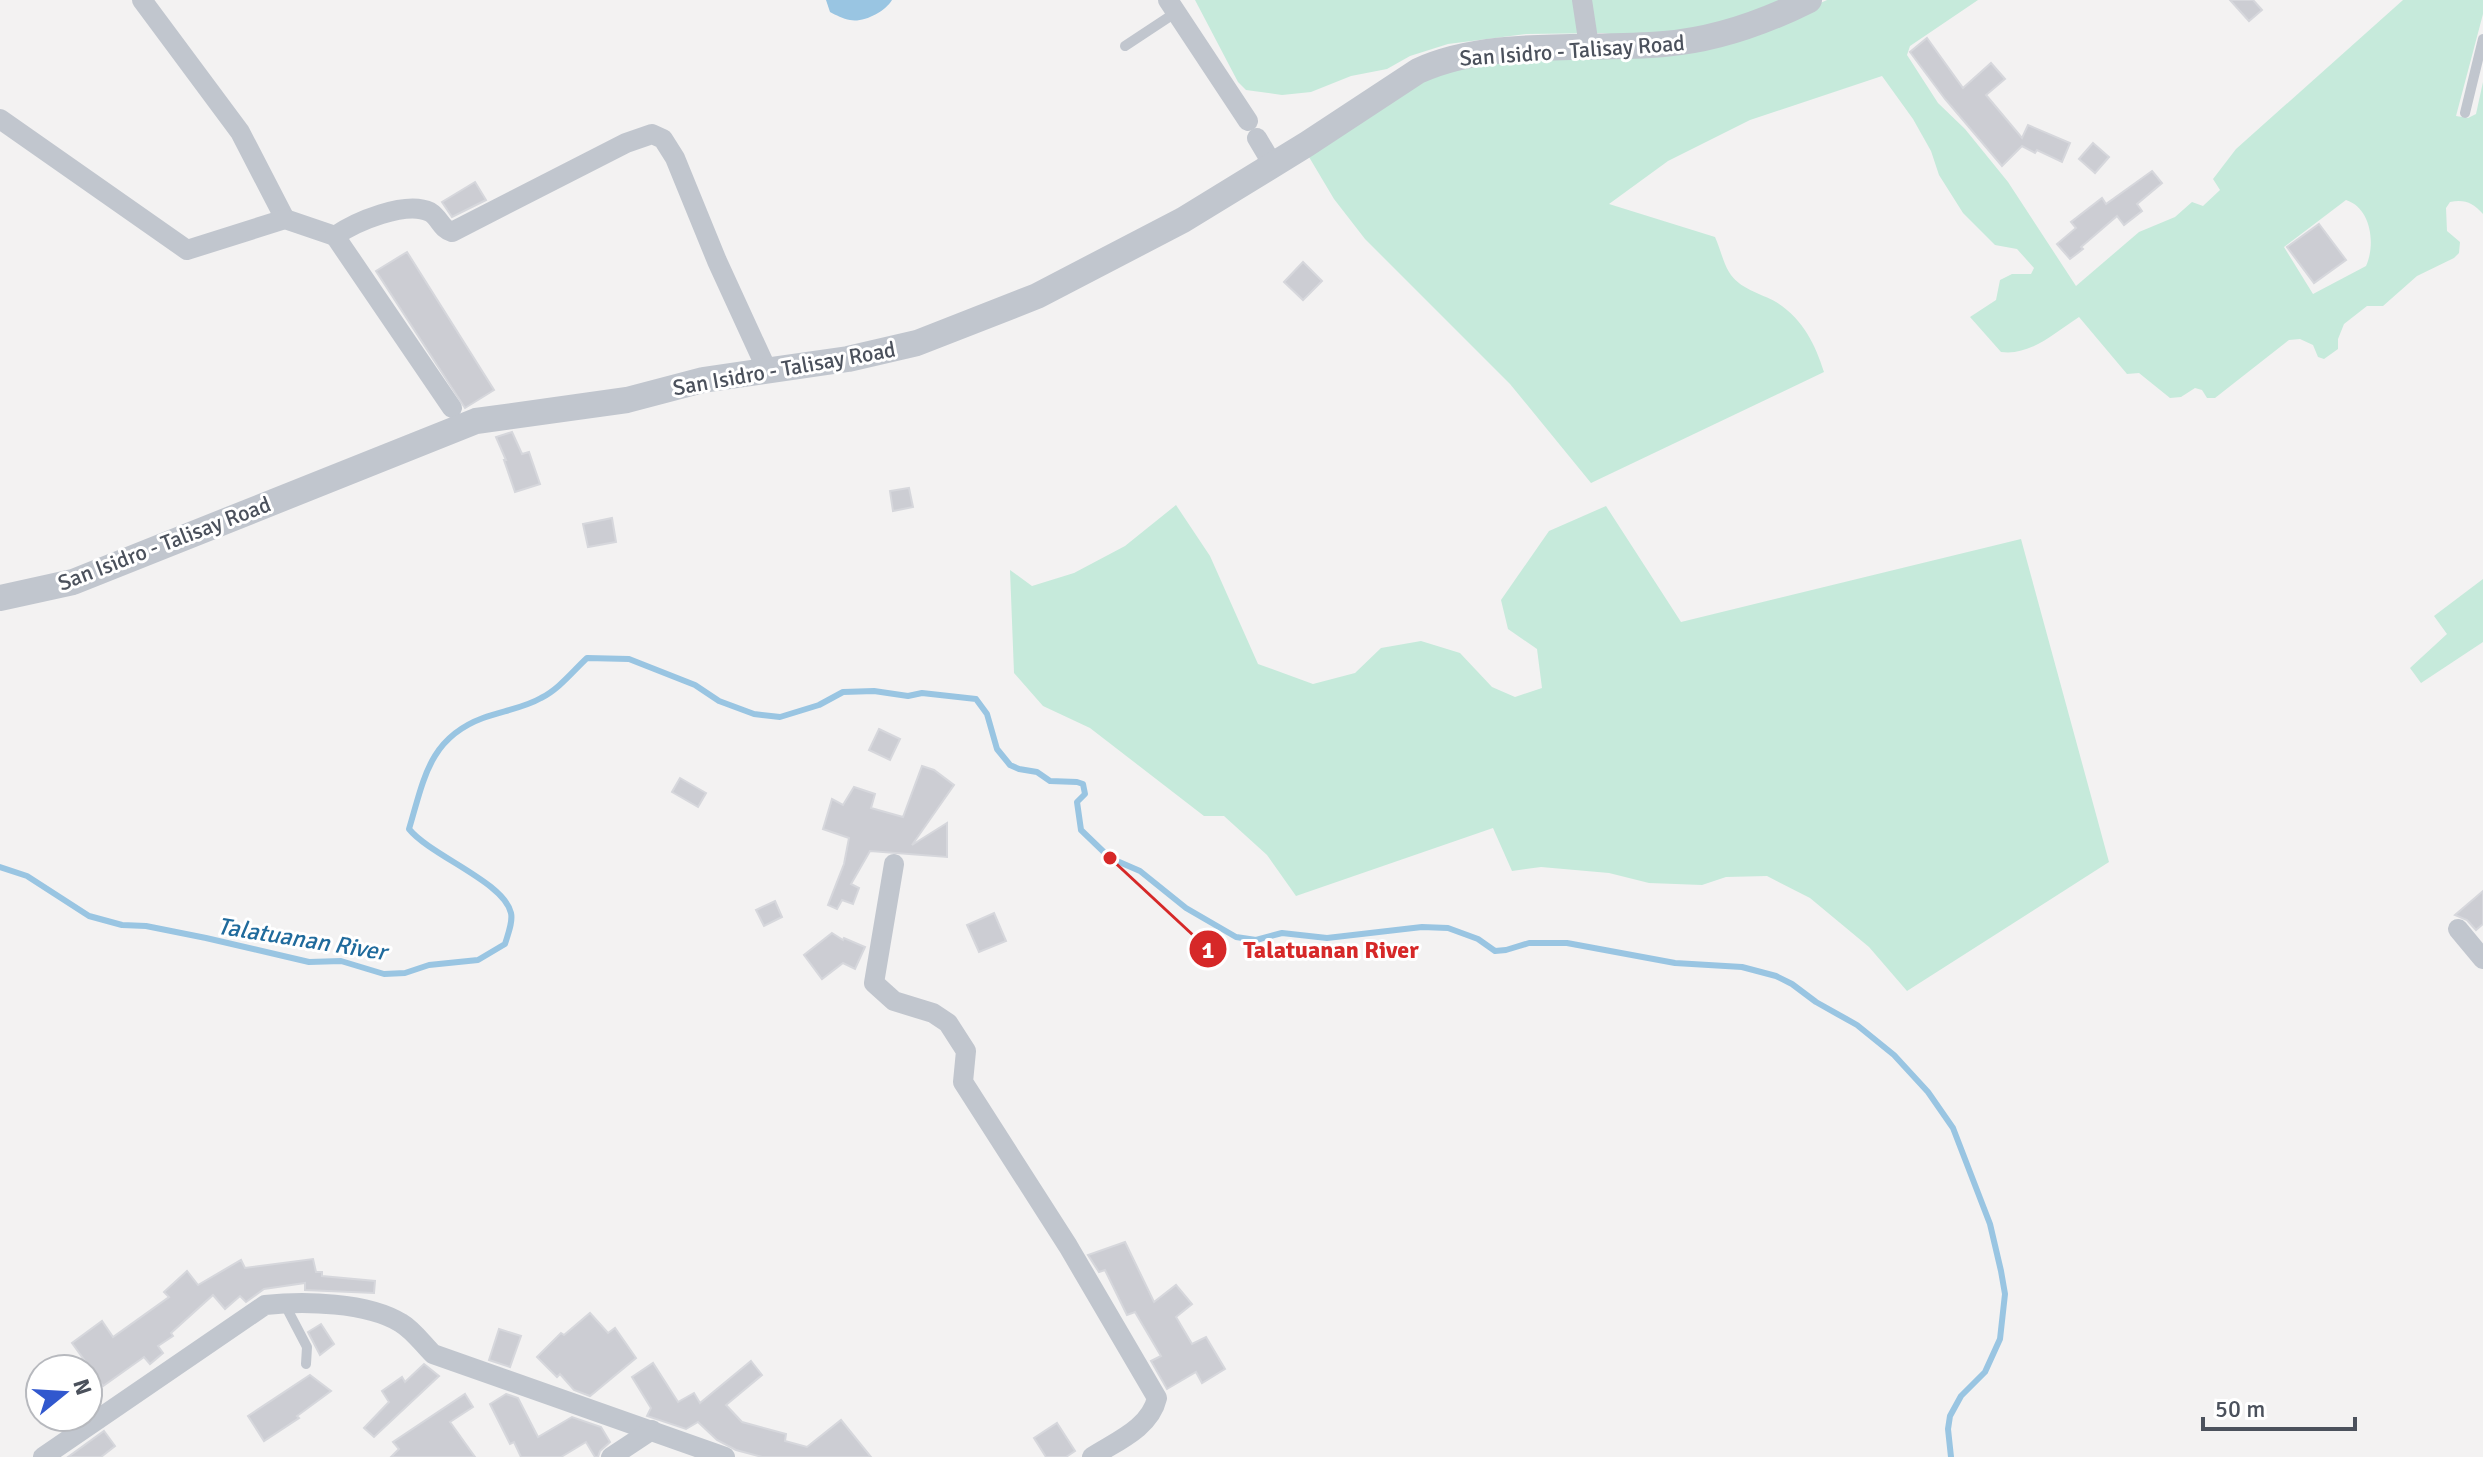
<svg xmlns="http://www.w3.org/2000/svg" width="2483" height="1457" viewBox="0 0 2483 1457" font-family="Signika,sans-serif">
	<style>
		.green { fill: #c6eadb; fill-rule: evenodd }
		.water { fill: #99c5e2 }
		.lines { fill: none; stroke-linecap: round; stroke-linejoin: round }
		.stream { stroke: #99c5e2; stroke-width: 6 }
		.building { fill: #cccdd3; stroke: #d6d7dc; stroke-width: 2 }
		.service { stroke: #c1c6ce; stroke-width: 10 }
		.minor { stroke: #c1c6ce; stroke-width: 20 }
		.tertiary { stroke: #c1c6ce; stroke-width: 26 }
		.labels { text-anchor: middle; stroke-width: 6; stroke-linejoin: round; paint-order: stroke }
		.street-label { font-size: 22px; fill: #4b515c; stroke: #fff }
		.water-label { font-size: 24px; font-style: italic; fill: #1f6a9c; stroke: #fff }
		.leader { fill: none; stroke: #d62828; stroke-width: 3 }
		.callout-dot { fill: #d62828; stroke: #fff; stroke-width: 3 }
		.mark-label { font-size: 24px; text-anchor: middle; font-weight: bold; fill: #fff }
		.callout-label { font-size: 24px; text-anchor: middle; font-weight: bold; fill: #d62828; stroke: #fff; stroke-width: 6; stroke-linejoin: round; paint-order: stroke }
	</style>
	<rect width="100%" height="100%" fill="#f3f2f2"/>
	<!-- green -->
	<g class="green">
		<polygon points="1195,0 1787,0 1703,28 1626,36 1603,33 1526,34 1448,44 1410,56 1387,69 1351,76 1311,92 1282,95 1246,90 1238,82"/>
		<path d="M1827,0H1978L1910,46L1907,55L1938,103L1965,129L2008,182L2076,286L2139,232L2175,217L2192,202L2203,206L2220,190L2213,179L2236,149L2403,0H2483V14L2456,116L2468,118L2476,114L2483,82V214C2473,203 2465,199 2450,202L2446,208L2447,231L2460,242L2459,253L2454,258L2417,276L2383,306H2367L2344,324L2338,339V349L2324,359L2318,357L2313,345L2300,339L2289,340L2215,398H2207L2202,390L2195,388L2181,397L2170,398L2139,373L2127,374L2079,317C2054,333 2031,356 2001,352L1970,317L1996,300L2000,280L2012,274H2031L2034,268L2017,249L1995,245L1963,213L1939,175L1931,151L1913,119L1882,76L1750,120L1668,161L1609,204L1715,237C1720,248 1723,262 1729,272C1739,289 1760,293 1776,302C1803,319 1815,344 1824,372L1591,483L1510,384L1365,239L1334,199L1309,157L1426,73L1770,26ZM2346,200C2371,208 2376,244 2366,266L2313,294L2284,247Z"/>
		<polygon points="1176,505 1210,556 1258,664 1313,684 1355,673 1381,648 1421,641 1460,653 1492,687 1515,697 1542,688 1537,649 1508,629 1501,600 1549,531 1606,506 1681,622 2021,539 2109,862 1907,991 1869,947 1810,898 1767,876 1726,877 1702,885 1649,883 1609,873 1541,867 1512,871 1493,828 1296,896 1267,855 1224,816 1204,816 1090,728 1043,706 1014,673 1010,570 1032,586 1074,573 1125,546"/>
		<polygon points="2483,579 2483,642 2421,683 2410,668 2447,634 2434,616"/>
	</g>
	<!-- water -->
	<path class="water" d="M826,0H892C885,12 863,23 850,20C843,19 836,15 830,12Z"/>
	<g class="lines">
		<!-- stream -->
		<path class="stream" d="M0,867L27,876L89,916L122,925L146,926L206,938L309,962L341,961L384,974L405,973L429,965L478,960L505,944C508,934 513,922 511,913C504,882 431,856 409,829C424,779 429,738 483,718C502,711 524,708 541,698C559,689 572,672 587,658L629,659L695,685L719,701L754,714L780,717L819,705L843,692L874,691L908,696L922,693L976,699L987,714L997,749L1010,765L1019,769L1037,772L1050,781L1077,782L1083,784L1085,794L1077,802L1081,830L1110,858L1140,871L1186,908L1236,937L1256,940L1282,933L1327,938L1422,927L1448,928L1478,939L1495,951L1506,950L1529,943H1567L1675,963L1742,967L1776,976L1792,984L1816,1002L1857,1025L1894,1055L1928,1092L1953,1128L1990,1224L2001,1271L2005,1294L2000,1339L1985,1372L1961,1396L1950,1416L1948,1429L1951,1457"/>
	</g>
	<!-- building -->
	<g class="building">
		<polygon points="2230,0 2253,0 2262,10 2249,21"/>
		<polygon points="1927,38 1963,88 1991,63 2005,79 1986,95 2022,138 2028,125 2070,143 2062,162 2037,150 2035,153 2022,146 2002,166 1945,99 1910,52"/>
		<polygon points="2093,143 2109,157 2095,173 2079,159"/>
		<polygon points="2152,171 2162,183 2137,204 2142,211 2124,225 2117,216 2081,247 2083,249 2070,259 2057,244 2076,228 2071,222 2102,198 2106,204"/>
		<polygon points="475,182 486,200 452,217 442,202"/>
		<polygon points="2319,224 2346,260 2314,283 2287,247"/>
		<polygon points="407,252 494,390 465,408 376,271"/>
		<polygon points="1303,262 1322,281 1303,300 1284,282"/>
		<polygon points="512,432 522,454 529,452 540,484 515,492 504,460 506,460 496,437"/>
		<polygon points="909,488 913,507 893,511 890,491"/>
		<polygon points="612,518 616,542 588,547 583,524"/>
		<polygon points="879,729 900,739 890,760 869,750"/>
		<polygon points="922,766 934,770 954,785 912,845 947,823 947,857 870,851 851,884 859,888 853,904 842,900 837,909 828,905 844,864 849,838 823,829 832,799 843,805 854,787 875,794 871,808 903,817"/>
		<polygon points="680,778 706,793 698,807 672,792"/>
		<polygon points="2483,891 2483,924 2476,930 2467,920 2455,915"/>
		<polygon points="775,901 782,917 764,926 756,910"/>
		<polygon points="994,913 1006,941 979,952 967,925"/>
		<polygon points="832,933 843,940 844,938 865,947 855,969 843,963 822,979 804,955"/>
		<polygon points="1125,1242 1154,1302 1176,1285 1192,1304 1176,1317 1192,1344 1206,1337 1225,1369 1202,1383 1196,1372 1167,1389 1151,1361 1161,1356 1135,1312 1127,1315 1105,1270 1099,1272 1088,1255"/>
		<polygon points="313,1259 316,1272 322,1272 322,1276 375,1281 374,1293 305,1290 305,1283 264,1289 246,1302 240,1296 225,1309 213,1295 171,1333 173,1336 158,1346 163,1353 150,1364 144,1357 103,1386 72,1343 102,1321 113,1337 169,1297 164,1292 187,1271 198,1285 241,1260 245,1268"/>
		<polygon points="590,1313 608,1333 615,1328 636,1358 590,1396 574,1390 560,1374 557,1377 537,1357 561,1333 564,1335"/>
		<polygon points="321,1324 334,1344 320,1355 308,1332"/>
		<polygon points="499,1329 521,1336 510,1367 489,1360"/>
		<polygon points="751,1361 762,1375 726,1405 742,1422 786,1434 785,1441 807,1447 841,1420 871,1457 762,1457 736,1450 717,1440 698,1422 686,1429 647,1416 651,1408 632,1377 653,1363 678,1402 694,1393 700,1403"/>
		<polygon points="424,1364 439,1376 374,1437 364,1428 389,1402 382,1391 402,1377 405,1382"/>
		<polygon points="310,1375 331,1391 297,1416 299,1418 264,1441 248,1416"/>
		<polygon points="465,1394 473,1407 450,1422 475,1457 391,1457 399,1449 393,1442"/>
		<polygon points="506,1394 518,1398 538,1437 572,1417 601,1427 610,1442 600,1451 598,1457 595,1457 586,1442 561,1457 521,1457 514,1442 510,1444 490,1404"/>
		<polygon points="1057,1423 1075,1451 1066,1457 1046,1457 1034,1438"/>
		<polygon points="104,1431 115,1446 101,1457 68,1457"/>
	</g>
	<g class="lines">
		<!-- service -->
		<g class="service">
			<polyline points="1125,46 1175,13"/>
			<polyline points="2465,113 2483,39"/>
			<polyline points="284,1303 307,1347 306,1364"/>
		</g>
		<!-- minor -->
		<g class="minor">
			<polyline points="142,0 240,132 285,219"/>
			<polyline points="1168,0 1248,121"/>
			<polyline points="1582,0 1589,46"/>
			<polyline points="0,119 187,250 285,219 335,236"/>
			<polyline points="1257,138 1273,165"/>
			<path d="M452,408L335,236C355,222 406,200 430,212C440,218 441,229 452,232L626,143L652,134L663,139L675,158L717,261L767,370"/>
			<path d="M894,864L874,983L894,1001L933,1013L948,1023L966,1051L963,1082L1068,1246L1157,1398C1150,1428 1117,1441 1092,1457"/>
			<polyline points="2458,929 2483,959"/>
			<path d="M43,1457L265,1305C304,1301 367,1302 401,1323C413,1330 423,1344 433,1354L725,1457"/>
			<polyline points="611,1457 652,1430"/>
		</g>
		<!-- tertiary -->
		<path class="tertiary" d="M0,598L73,582L476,421L627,400L703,380L848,359L917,343L1037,296L1183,220L1307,144L1418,71C1489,38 1587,51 1664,44C1714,40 1765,22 1809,0"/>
	</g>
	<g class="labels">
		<!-- street labels -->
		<g class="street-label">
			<text transform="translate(1572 50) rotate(-4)" y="8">San Isidro - Talisay Road</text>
			<text transform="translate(784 368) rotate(-10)" y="8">San Isidro - Talisay Road</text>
			<text transform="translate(164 543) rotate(-21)" y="8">San Isidro - Talisay Road</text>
		</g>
		<!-- water labels -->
		<g class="water-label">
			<text transform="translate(302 939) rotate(9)" y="8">Talatuanan River</text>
		</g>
	</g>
	<!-- callouts -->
	<path class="leader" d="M1110 858L1208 949"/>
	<g class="callout-dot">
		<circle cx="1110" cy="858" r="8"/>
		<circle cx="1208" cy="949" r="20"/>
	</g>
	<g class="mark-label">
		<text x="1208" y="958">1</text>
	</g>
	<g class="callout-label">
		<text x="1331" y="958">Talatuanan River</text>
	</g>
	<!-- north arrow -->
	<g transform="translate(64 1393) rotate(72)"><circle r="38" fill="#ffffff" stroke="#b7b9be" stroke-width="2"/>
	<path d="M0-6L14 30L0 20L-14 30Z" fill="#3158ce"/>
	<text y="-12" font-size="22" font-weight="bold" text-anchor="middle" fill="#4b515c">N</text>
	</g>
	<!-- scale -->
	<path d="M2203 1417v12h152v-12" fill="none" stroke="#4b515c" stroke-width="4"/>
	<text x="2215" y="1417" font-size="24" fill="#4b515c" stroke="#ffffff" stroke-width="6" paint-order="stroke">50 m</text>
</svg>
